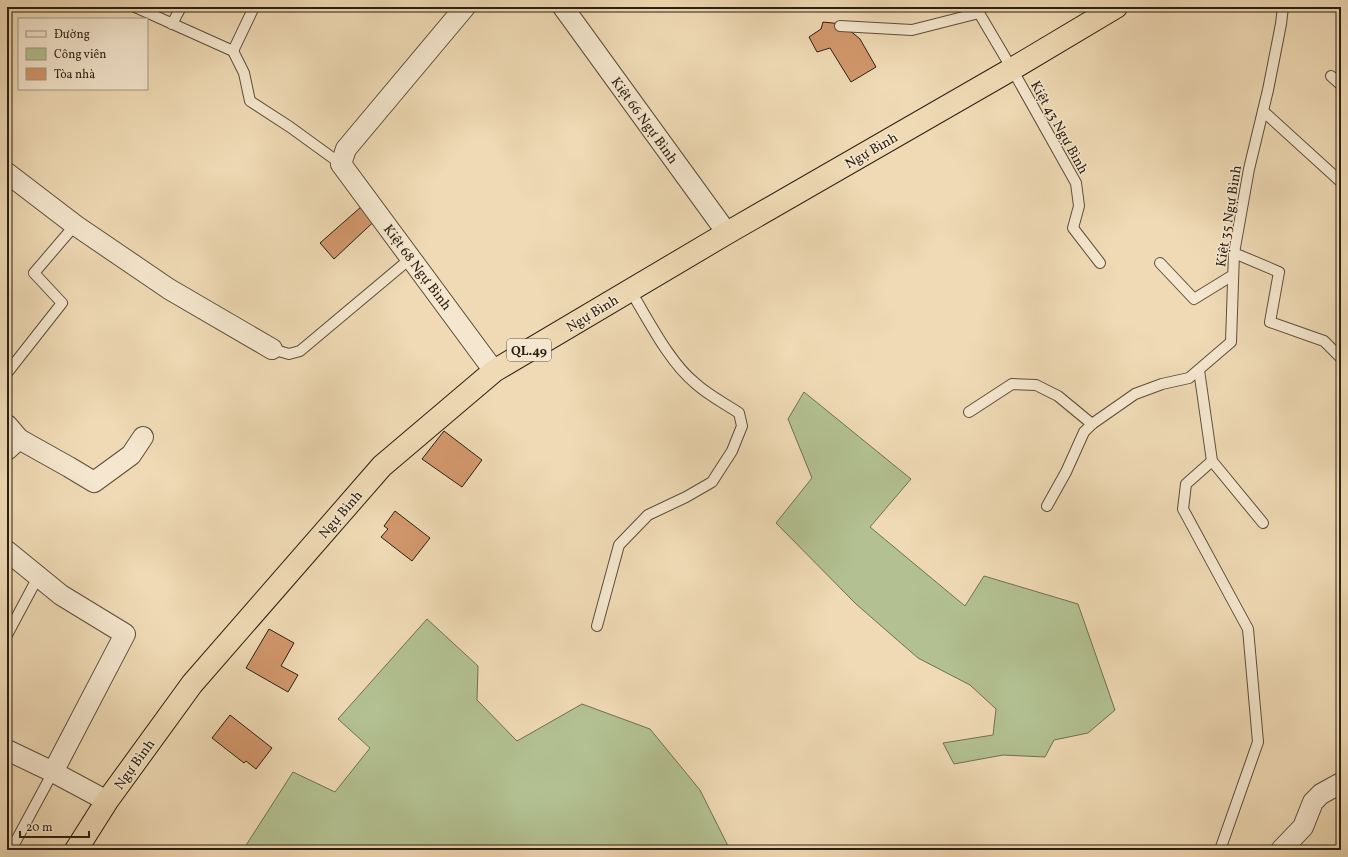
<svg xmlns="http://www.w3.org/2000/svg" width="1348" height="857" viewBox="0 0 1348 857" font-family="Vollkorn,serif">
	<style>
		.green { fill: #b3c192; stroke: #6f7052 }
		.building { fill: #d2986c; stroke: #2b1f12 }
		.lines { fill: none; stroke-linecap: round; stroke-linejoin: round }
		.service-casing { stroke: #5c4e3b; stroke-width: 12 }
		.minor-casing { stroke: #5c4e3b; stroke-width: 22 }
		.trunk-casing { stroke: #2b1f12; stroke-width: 24 }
		.service { stroke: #f5e7cf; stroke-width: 10 }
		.minor { stroke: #f5e7cf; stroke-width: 20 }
		.trunk { stroke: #efdab5; stroke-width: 22 }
		.labels { text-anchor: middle; stroke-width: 3; stroke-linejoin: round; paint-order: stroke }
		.shield { fill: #f5e7cf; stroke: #685b4b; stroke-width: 1 }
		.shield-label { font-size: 13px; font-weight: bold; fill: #2b1f12 }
		.street-label { font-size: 14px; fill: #2b1f12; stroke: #f5e7cf }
	</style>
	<rect width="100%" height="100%" fill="#efdab5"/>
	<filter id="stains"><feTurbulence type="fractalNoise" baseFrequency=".005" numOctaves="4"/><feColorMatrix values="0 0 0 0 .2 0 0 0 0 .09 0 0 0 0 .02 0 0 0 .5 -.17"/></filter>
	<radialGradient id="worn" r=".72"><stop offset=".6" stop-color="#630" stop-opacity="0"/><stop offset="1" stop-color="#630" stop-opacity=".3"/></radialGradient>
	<!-- green -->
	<g class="green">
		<polygon points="804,392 911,479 870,527 965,606 984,576 1078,604 1115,710 1088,733 1054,740 1045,757 1003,755 954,764 943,743 993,735 996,709 970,685 918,658 856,604 776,523 812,478 788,419"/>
		<polygon points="427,619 478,666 477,700 517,741 582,704 650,729 700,790 730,850 243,850 293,772 335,792 370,748 338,719"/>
	</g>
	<!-- building -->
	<g class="building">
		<polygon points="823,22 842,24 860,39 876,67 851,82 830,48 817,52 809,37 821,29"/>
		<polygon points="370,199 382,214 334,259 320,243"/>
		<polygon points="444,431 482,460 462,487 422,459"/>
		<polygon points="395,511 430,538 412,561 381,537 388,529 384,526"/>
		<polygon points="269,629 294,643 281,666 298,675 288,692 246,668"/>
		<polygon points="230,715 272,748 256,769 246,761 244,763 212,738"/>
	</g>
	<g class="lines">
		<!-- service casing -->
		<g class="service-casing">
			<g id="service">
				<polyline points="135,7 233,51 254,7"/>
				<polyline points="973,7 979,13 1012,69 1076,183 1079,206 1073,228 1100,263"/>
				<polyline points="172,24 181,7"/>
				<polyline points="840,26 912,30 979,13"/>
				<polyline points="233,51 244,73 250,101 290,127 341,164"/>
				<polyline points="1331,76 1341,85"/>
				<polyline points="1263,111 1341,182"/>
				<polyline points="1234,253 1279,272 1270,322 1324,341 1341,358"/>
				<polyline points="1160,263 1194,299 1233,275"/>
				<polyline points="272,349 289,354 300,351 411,258"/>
				<polyline points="1199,370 1212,461 1263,523"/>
				<polyline points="7,373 62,303 34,273 75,225"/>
				<polyline points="969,412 1012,384 1036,385 1058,396 1092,424"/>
				<polyline points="1212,461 1186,484 1183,509 1248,629 1258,742 1220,850"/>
				<polyline points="1047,506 1066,472 1084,432 1092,424 1135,394 1162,384 1189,378 1231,342 1234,253 1249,169 1268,90 1281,24 1283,7"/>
				<path d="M597,626L619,545L648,515L686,497L712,482L732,451L742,426L739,413C724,403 708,395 695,383C669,362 648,319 630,290"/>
				<polyline points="7,635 38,577"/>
				<polyline points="11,850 53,772"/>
			</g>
		</g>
		<!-- minor casing -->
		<g class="minor-casing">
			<g id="minor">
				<polyline points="465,7 346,149 341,164 494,371"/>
				<polyline points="563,7 727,233"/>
				<polyline points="7,173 75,225 169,289 272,349"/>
				<polyline points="7,425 19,439 69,467 94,482 131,455 143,437"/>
				<polyline points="7,450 19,439"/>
				<polyline points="7,551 61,595 125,634 53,772"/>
				<polyline points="7,750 53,772 107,801"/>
				<polyline points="1281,850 1303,827 1313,802 1321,794 1341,783"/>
			</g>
		</g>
		<!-- trunk casing -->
		<g class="trunk-casing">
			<polyline id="trunk" points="76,850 107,801 192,684 382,466 494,371 727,233 1012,69 1116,7"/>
		</g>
		<!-- service -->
		<use href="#service" class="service"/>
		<!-- minor -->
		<use href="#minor" class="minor"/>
		<!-- trunk -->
		<use href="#trunk" class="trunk"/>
	</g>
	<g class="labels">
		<!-- shield labels -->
		<rect class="shield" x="507" y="339" width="44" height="22" rx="3"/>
		<g class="shield-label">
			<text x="529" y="355">QL.49</text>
		</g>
		<!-- street labels -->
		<g class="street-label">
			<text transform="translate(645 120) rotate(54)" y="5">Kiệt 66 Ngự Bình</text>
			<text transform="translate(1060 127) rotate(61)" y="5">Kiệt 43 Ngự Bình</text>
			<text transform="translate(871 150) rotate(-30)" y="5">Ngự Bình</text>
			<text transform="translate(1228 216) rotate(-81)" y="5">Kiệt 35 Ngự Bình</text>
			<text transform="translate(418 267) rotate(53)" y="5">Kiệt 68 Ngự Bình</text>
			<text transform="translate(592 313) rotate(-31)" y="5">Ngự Bình</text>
			<text transform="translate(340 514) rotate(-49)" y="5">Ngự Bình</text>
			<text transform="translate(134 764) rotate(-54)" y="5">Ngự Bình</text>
		</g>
	</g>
	<!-- margin -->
	<rect width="1348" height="857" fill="none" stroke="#efdab5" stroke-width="24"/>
	<rect x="8" y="8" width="1332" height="841" fill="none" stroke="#2b1f12" stroke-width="2"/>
	<rect x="12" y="12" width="1324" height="833" fill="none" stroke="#2b1f12"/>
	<!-- legend -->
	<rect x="18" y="18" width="130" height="72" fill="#f5e7cf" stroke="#a49783"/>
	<rect x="26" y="31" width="20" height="6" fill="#f5e7cf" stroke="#a49783"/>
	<text x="54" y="38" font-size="12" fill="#2b1f12">Đường</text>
	<rect x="26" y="48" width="20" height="12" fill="#b3c192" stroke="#a49783"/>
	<text x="54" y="58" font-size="12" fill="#2b1f12">Công viên</text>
	<rect x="26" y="68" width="20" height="12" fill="#d2986c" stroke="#a49783"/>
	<text x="54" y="78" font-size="12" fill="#2b1f12">Tòa nhà</text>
	<!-- scale -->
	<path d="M20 831v6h69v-6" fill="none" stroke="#2b1f12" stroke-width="2"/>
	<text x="26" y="831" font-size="12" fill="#2b1f12" stroke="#f5e7cf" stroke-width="3" paint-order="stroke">20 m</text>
	<rect width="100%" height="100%" filter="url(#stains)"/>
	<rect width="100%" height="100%" fill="url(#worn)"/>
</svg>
